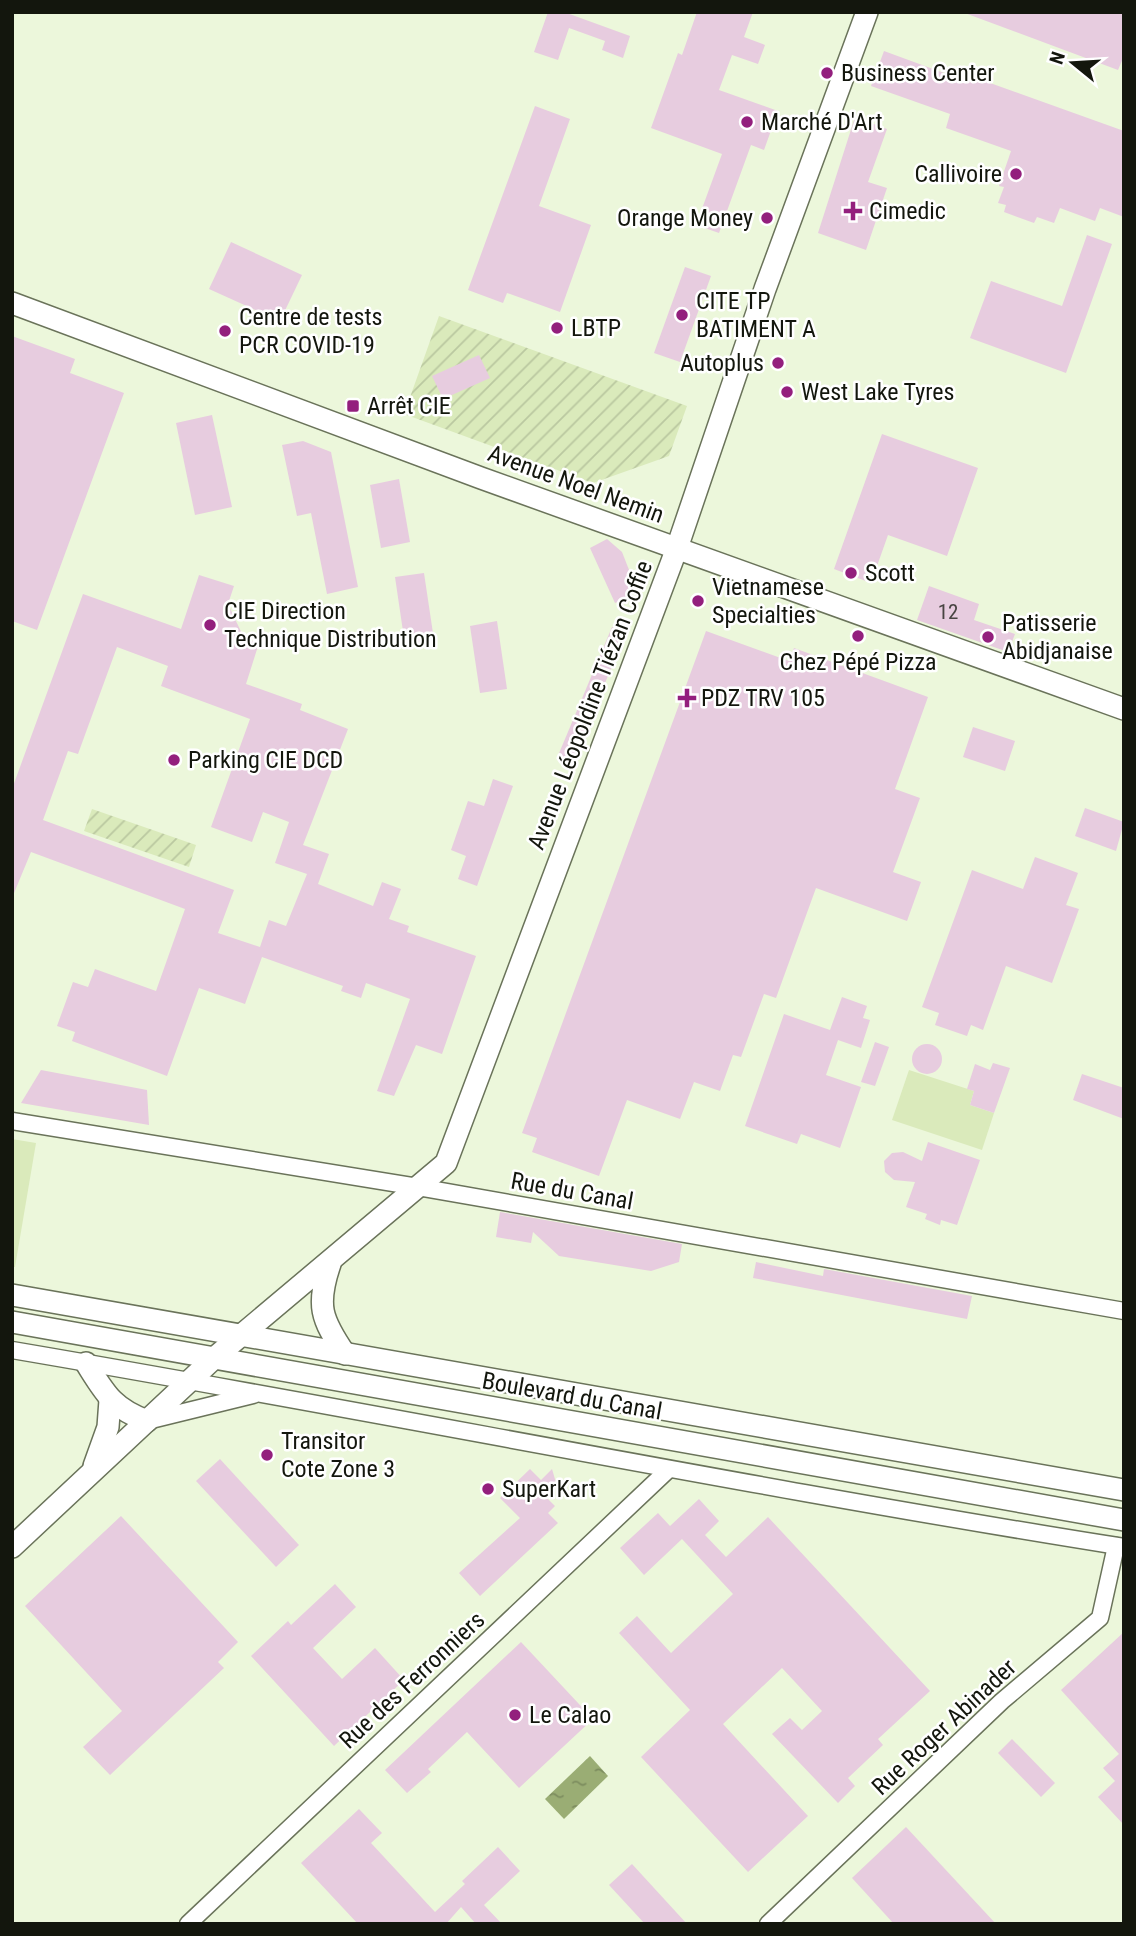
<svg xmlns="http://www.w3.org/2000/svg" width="1136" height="1936" viewBox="0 0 1136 1936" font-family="'Roboto Condensed',sans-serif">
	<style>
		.grass { fill: #daeabb }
		.garden { fill: url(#garden-furrows) }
		.water { fill: url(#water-ripples) }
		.building { fill: #e7ccdf; fill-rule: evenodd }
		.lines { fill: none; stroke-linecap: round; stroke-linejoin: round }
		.street-casing { stroke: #6a735a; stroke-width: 19 }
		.secondary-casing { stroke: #6a735a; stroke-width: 24 }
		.street { stroke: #fff; stroke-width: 16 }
		.secondary { stroke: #fff; stroke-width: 21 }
		.poi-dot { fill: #931f7d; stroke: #fff; stroke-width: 2.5 }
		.labels { text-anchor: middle; stroke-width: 5; stroke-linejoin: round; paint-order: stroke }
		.number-label { font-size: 21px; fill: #484442 }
		.poi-label { font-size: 24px; fill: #13160d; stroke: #fff; text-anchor: start }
		.street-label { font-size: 24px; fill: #13160d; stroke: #fff }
	</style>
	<defs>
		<pattern id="garden-furrows" width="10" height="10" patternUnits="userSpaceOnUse" patternTransform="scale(1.75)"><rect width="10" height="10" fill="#daeabb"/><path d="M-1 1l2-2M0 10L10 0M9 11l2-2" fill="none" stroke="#bac8a0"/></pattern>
		<pattern id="water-ripples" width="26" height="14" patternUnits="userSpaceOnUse" patternTransform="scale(1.75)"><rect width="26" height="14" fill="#9aad74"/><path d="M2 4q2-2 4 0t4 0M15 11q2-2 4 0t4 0" fill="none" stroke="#7c8c5e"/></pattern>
	</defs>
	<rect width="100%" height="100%" fill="#ecf7db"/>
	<!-- grass -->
	<g class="grass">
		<polygon points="909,1070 974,1091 970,1105 994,1113 982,1150 892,1120"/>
		<polygon points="12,1139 36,1143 15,1267 12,1267"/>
	</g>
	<!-- garden -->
	<g class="garden">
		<polygon points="439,316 687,406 669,456 593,483 404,414"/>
		<polygon points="92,809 196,845 189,867 84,831"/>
	</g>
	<!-- water -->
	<polygon class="water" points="590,1756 608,1776 564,1819 545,1799"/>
	<!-- building -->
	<g class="building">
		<polygon points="548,12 564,12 630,36 623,58 602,50 605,41 569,28 558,60 534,52"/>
		<polygon points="697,12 753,12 744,37 765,45 758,64 732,55 719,90 778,111 764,150 751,145 719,233 696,225 722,154 651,128 678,53 682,55"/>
		<polygon points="962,12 1124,12 1124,56 1118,70"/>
		<polygon points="884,51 963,80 965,74 1124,131 1124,217 1100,208 1095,221 1060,208 1054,223 1037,217 1034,223 1004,212 1006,205 998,203 1004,187 999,186 1011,151 946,128 950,114 871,86"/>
		<polygon points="535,106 570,119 539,206 591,225 560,312 507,293 503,303 468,290"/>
		<polygon points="855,117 887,129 868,182 887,188 866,250 818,233"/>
		<polygon points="1087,235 1112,244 1066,373 970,338 991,281 1062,306"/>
		<polygon points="231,242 302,275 280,321 209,289"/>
		<polygon points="685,267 711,276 680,362 654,353"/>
		<polygon points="12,336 75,359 70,373 124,393 37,630 12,621"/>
		<polygon points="479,355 490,378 443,399 432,376"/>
		<polygon points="212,415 232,507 195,515 176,423"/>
		<polygon points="882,434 978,468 947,556 888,535 871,583 834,569"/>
		<polygon points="303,441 331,452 358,587 327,594 311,513 297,516 282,445"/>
		<polygon points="399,479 410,542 381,548 370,485"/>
		<polygon points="607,539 622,552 633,580 630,596 615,603 590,548"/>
		<polygon points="424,573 434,640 405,645 395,577"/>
		<path d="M199,575L234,586L228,604L244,638L259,643L246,684L302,704L300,710L348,729L303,845L329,854L318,884L373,906L382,882L401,889L389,919L409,926L407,932L476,956L442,1054L416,1045L394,1096L377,1091L410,999L366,983L361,998L341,991L343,986L262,957L245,1004L199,988L167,1076L72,1041L75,1032L57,1026L73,982L88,987L95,969L156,991L185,909L31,852L12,898V789L83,594L181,629ZM117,647L168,666L161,686L250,719L211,827L252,842L263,812L289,822L275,863L307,874L286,926L269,920L260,947L218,933L234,890L43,820L68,751L78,754Z"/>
		<polygon points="929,586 979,604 974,620 1015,634 1008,652 917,620"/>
		<polygon points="497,621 507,689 480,693 470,626"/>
		<polygon points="612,627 626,633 571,764 557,758"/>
		<polygon points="706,631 789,661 794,648 928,697 895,789 920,798 893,872 921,882 907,921 816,888 776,998 764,994 741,1057 733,1055 720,1091 694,1082 680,1119 627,1100 599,1176 532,1152 537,1138 522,1133"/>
		<polygon points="973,727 1015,741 1005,771 963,757"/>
		<polygon points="493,779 513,786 477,886 458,879 466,856 451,850 468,801 484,806"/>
		<polygon points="1085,808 1124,822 1116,851 1075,836"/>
		<polygon points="1035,857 1078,873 1066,905 1079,909 1052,983 1006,966 983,1030 971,1025 967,1036 935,1025 939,1013 922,1007 972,870 1023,889"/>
		<polygon points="842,997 867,1006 863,1018 870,1020 861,1048 838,1040 826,1075 861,1087 840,1148 801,1134 797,1144 745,1126 784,1014 830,1030"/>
		<polygon points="875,1042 889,1047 875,1086 861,1082"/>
		<circle cx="927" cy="1059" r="15"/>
		<polygon points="993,1063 1010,1068 994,1113 970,1105 974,1091 967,1089 975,1064 990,1070"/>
		<polygon points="41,1070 147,1090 149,1125 21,1103"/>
		<polygon points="1082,1074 1124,1088 1124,1119 1073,1100"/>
		<polygon points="928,1142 980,1160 957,1225 941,1220 940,1225 925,1219 927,1214 906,1207 915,1182 894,1180 885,1172 884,1161 892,1153 903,1152 922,1161"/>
		<polygon points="500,1212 682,1244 679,1262 651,1271 559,1256 533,1232 531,1243 496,1237"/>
		<polygon points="756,1262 823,1276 824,1269 972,1296 967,1319 753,1278"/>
		<polygon points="220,1459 299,1545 276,1567 196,1481"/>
		<polygon points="530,1469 541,1480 552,1469 557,1486 546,1497 555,1506 548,1513 558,1523 480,1596 459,1573 520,1518 500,1498"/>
		<polygon points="699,1499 719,1521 705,1535 726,1557 768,1517 930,1691 878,1739 883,1745 848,1778 855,1786 838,1803 772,1734 790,1718 802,1730 822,1711 782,1668 723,1724 808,1816 748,1872 641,1757 690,1710 619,1633 637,1616 671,1653 733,1594 682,1539 644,1575 620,1548 658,1513 670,1526"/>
		<polygon points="121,1516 238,1642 218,1662 224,1668 110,1775 83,1747 122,1711 25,1606"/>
		<polygon points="335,1584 356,1607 313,1648 342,1679 375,1648 404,1680 334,1746 251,1656 288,1621 291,1625"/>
		<polygon points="1124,1632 1124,1825 1098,1797 1115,1781 1103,1768 1119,1754 1061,1690"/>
		<polygon points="521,1642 593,1719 519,1788 467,1732 428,1769 431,1772 407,1793 385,1770"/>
		<polygon points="1012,1739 1055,1783 1041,1797 998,1753"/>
		<polygon points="359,1809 382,1833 371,1843 435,1912 465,1884 462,1881 498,1847 520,1871 484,1905 502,1924 476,1924 461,1907 446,1924 358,1924 301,1863"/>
		<polygon points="906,1827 996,1924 894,1924 852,1878"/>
		<polygon points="632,1864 687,1924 645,1924 609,1885"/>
	</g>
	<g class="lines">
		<!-- street casing -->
		<g class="street-casing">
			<g id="street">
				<polyline points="12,1121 418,1187 1124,1311"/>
				<path d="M12,1350C383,1413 752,1488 1124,1547"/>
				<polyline points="147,1421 253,1395"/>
				<polyline points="188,1924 669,1469"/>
				<polyline points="768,1924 1002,1701 1100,1618 1116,1546"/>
			</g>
		</g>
		<!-- secondary casing -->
		<g class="secondary-casing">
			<g id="secondary">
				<polyline points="12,303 481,478 1124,709"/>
				<path d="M330,1264C316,1305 321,1319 345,1354"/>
				<polyline points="12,1295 1124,1490"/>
				<polyline points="12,1322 1124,1520"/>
				<path d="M86,1363C105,1393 112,1408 147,1421"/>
				<polyline points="94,1466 108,1427 110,1400"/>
				<polyline points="12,1547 213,1359 446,1163 677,548 765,289 867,12"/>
			</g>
		</g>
		<!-- street -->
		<use href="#street" class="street"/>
		<!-- secondary -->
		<use href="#secondary" class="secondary"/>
	</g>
	<!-- markers -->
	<g class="poi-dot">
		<circle cx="827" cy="73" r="7"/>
		<circle cx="747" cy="122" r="7"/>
		<circle cx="1016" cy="174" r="7"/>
		<path d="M849.5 200.5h7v7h7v7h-7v7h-7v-7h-7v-7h7z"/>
		<circle cx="767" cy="218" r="7"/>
		<circle cx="682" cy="315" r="7"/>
		<circle cx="557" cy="328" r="7"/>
		<circle cx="225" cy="331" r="7"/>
		<circle cx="778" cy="363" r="7"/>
		<circle cx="787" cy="392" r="7"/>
		<rect x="346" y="399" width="14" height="14" rx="3.5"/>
		<circle cx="851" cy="573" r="7"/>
		<circle cx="698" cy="601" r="7"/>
		<circle cx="210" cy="625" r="7"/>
		<circle cx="858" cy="636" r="7"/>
		<circle cx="988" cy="637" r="7"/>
		<path d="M683.5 687.5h7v7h7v7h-7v7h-7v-7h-7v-7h7z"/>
		<circle cx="174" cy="760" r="7"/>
		<circle cx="267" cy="1455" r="7"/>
		<circle cx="488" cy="1489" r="7"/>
		<circle cx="515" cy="1715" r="7"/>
	</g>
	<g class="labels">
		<!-- number labels -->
		<g class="number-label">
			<text x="948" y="619">12</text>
		</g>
		<!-- poi labels -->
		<g class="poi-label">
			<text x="841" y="81">Business Center</text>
			<text x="761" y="130">Marché D'Art</text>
			<text x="1002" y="182" text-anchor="end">Callivoire</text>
			<text x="869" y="219">Cimedic</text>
			<text x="753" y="226" text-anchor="end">Orange Money</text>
			<text x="696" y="309">CITE TP<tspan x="696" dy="28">BATIMENT A</tspan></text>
			<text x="239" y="325">Centre de tests<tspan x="239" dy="28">PCR COVID-19</tspan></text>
			<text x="571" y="336">LBTP</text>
			<text x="764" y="371" text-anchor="end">Autoplus</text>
			<text x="801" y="400">West Lake Tyres</text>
			<text x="367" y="414">Arrêt CIE</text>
			<text x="865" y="581">Scott</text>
			<text x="712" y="595">Vietnamese<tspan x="712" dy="28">Specialties</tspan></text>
			<text x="224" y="619">CIE Direction<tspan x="224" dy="28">Technique Distribution</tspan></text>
			<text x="1002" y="631">Patisserie<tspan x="1002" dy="28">Abidjanaise</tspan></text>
			<text x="858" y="670" text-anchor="middle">Chez Pépé Pizza</text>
			<text x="701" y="706">PDZ TRV 105</text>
			<text x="188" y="768">Parking CIE DCD</text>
			<text x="281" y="1449">Transitor<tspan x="281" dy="28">Cote Zone 3</tspan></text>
			<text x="502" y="1497">SuperKart</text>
			<text x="529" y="1723">Le Calao</text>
		</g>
		<!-- street labels -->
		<g class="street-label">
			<text transform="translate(576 484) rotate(20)" y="8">Avenue Noel Nemin</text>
			<text transform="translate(590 705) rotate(-69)" y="8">Avenue Léopoldine Tiézan Coffie</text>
			<text transform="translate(572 1191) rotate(10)" y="8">Rue du Canal</text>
			<text transform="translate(572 1396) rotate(10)" y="8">Boulevard du Canal</text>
			<text transform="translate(412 1680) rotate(-43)" y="8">Rue des Ferronniers</text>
			<text transform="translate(944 1727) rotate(-43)" y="8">Rue Roger Abinader</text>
		</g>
	</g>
	<!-- border -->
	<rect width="1136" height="1936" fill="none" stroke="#13160d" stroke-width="28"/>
	<!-- north arrow -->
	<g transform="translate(1073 63) rotate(288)" stroke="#ffffff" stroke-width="5" paint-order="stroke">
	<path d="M0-5L12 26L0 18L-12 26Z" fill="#13160d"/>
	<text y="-10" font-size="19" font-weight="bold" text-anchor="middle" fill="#13160d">N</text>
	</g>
</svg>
